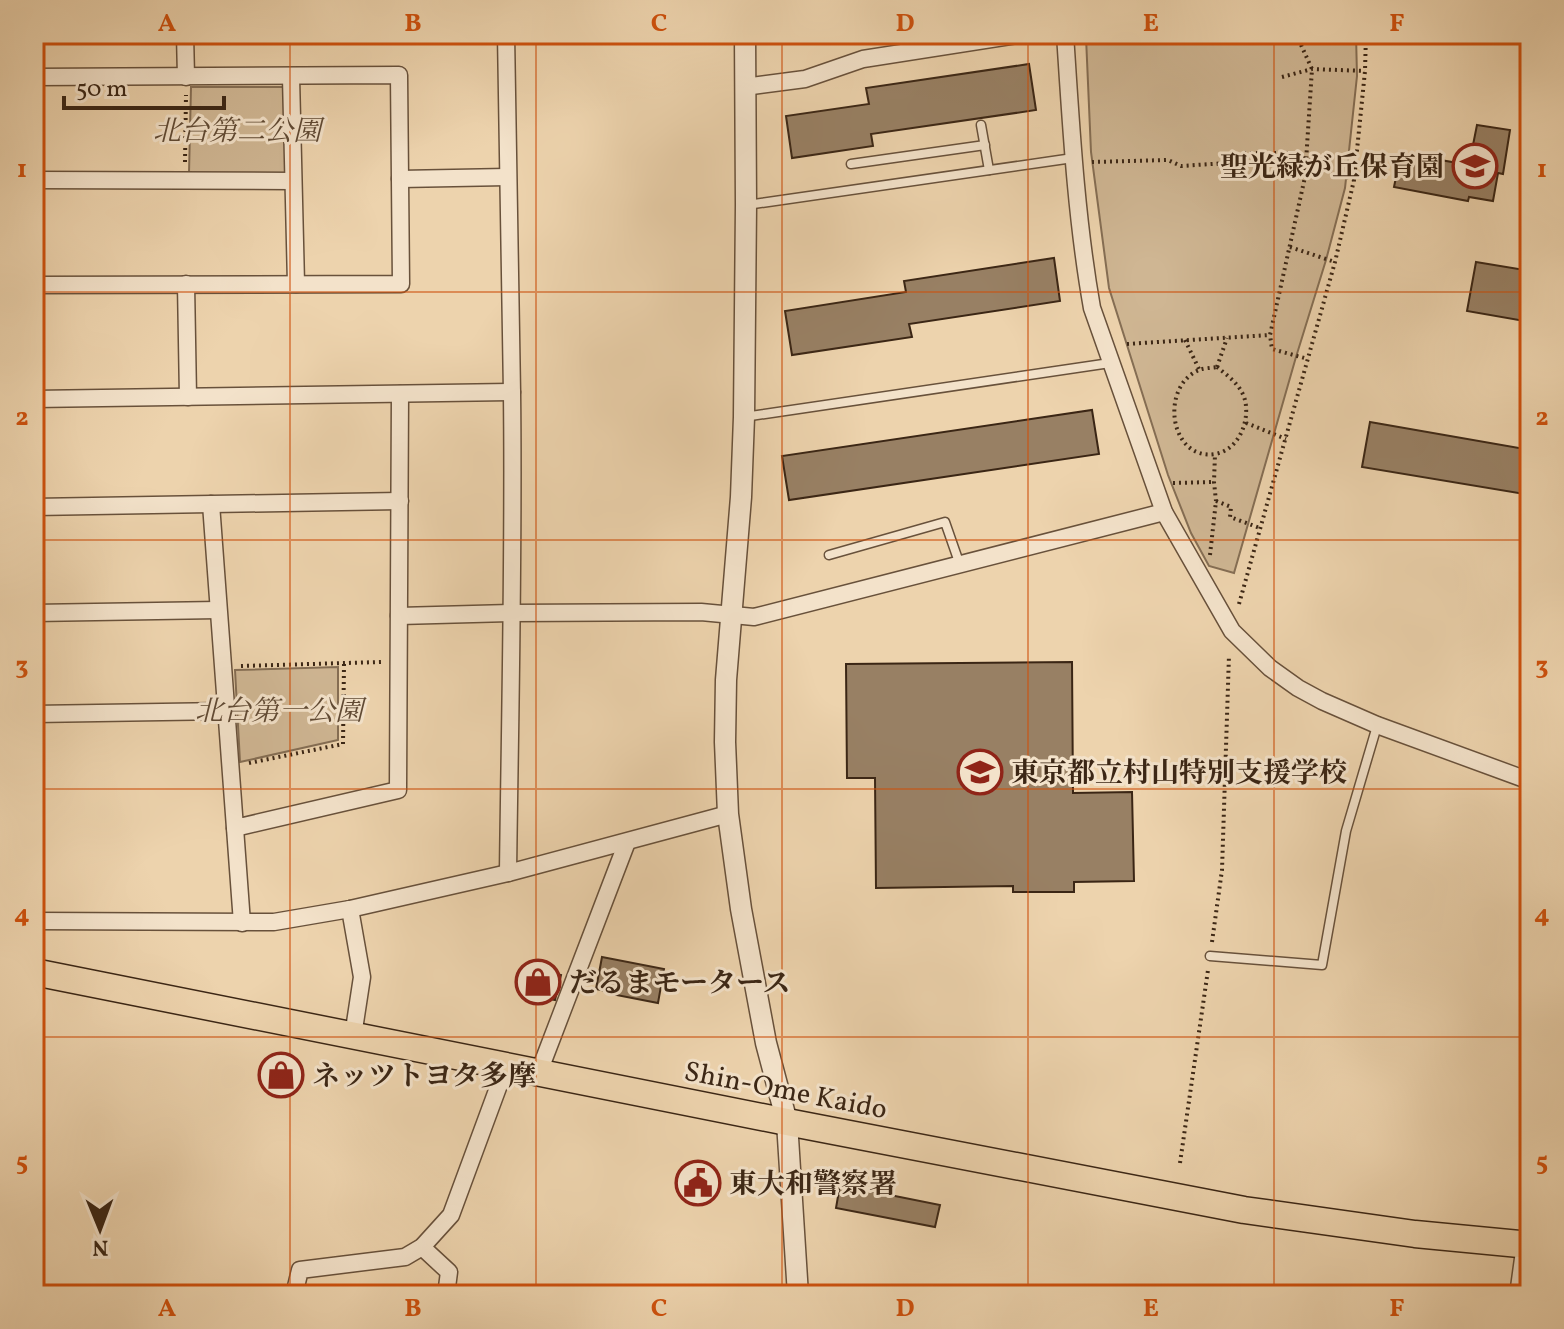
<svg xmlns="http://www.w3.org/2000/svg" width="1564" height="1329" viewBox="0 0 1564 1329" font-family="Vollkorn,'Noto Serif JP',serif">
	<style>
		.green { fill: #cfb693; stroke: #856e54; stroke-width: 2 }
		.building { fill: #988064; stroke: #3b2615; stroke-width: 2 }
		.lines { fill: none; stroke-linecap: round; stroke-linejoin: round }
		.service-casing { stroke: #68513b; stroke-width: 11 }
		.minor-casing { stroke: #68513b; stroke-width: 19 }
		.tertiary-casing { stroke: #68513b; stroke-width: 23 }
		.primary-casing { stroke: #3b2615; stroke-width: 29 }
		.path { stroke: #3b2615; stroke-width: 4; stroke-dasharray: 2 4; stroke-linecap: butt }
		.service { stroke: #f3e2ca; stroke-width: 8 }
		.minor { stroke: #f3e2ca; stroke-width: 16 }
		.tertiary { stroke: #f3e2ca; stroke-width: 20 }
		.primary { stroke: #edd3ad; stroke-width: 26 }
		.grid { fill: none; stroke: #ce510d; stroke-width: 2; stroke-opacity: 0.55 }
		.labels { text-anchor: middle; stroke-width: 6; stroke-linejoin: round; paint-order: stroke }
		.park-label { font-size: 28px; font-style: italic; fill: #604a34; stroke: #f3e2ca }
		.poi-label { font-size: 28px; font-weight: bold; fill: #3b2615; stroke: #f3e2ca; text-anchor: start }
		.street-label { font-size: 28px; fill: #3b2615; stroke: #f3e2ca }
		.neatline { fill: none; stroke: #ce510d; stroke-width: 3 }
		.grid-label { font-size: 26px; text-anchor: middle; font-weight: bold; fill: #ce510d }
	</style>
	<rect width="100%" height="100%" fill="#edd3ad"/>
	<filter id="stains"><feTurbulence type="fractalNoise" baseFrequency=".0025" numOctaves="4"/><feColorMatrix values="0 0 0 0 .2 0 0 0 0 .09 0 0 0 0 .02 0 0 0 .5 -.17"/></filter>
	<radialGradient id="worn" r=".72"><stop offset=".6" stop-color="#630" stop-opacity="0"/><stop offset="1" stop-color="#630" stop-opacity=".3"/></radialGradient>
	<!-- green -->
	<g class="green">
		<polygon points="1107,34 1356,34 1357,76 1345,188 1326,260 1296,357 1234,573 1209,566 1191,533 1168,475 1109,288 1091,152 1086,37"/>
		<polygon points="191,87 285,87 285,174 189,173"/>
		<polygon points="338,667 338,740 240,762 235,670"/>
	</g>
	<!-- building -->
	<g class="building">
		<polygon points="1029,64 1036,110 871,134 873,146 792,158 786,116 869,104 866,88"/>
		<polygon points="1477,125 1510,130 1503,174 1498,173 1493,201 1469,197 1468,201 1394,187 1401,153 1469,165"/>
		<polygon points="1054,258 1060,301 909,324 912,337 792,355 785,311 906,292 904,281"/>
		<polygon points="1476,262 1530,271 1530,322 1467,311"/>
		<polygon points="1092,410 1099,454 789,500 782,456"/>
		<polygon points="1370,422 1530,450 1530,495 1362,467"/>
		<polygon points="1072,662 1073,793 1132,792 1134,881 1074,882 1074,892 1013,892 1013,886 876,888 875,778 847,778 846,664"/>
		<polygon points="602,957 664,969 658,1003 606,993 606,991 596,989"/>
		<polygon points="522,967 561,975 555,1000 518,992"/>
		<polygon points="840,1185 940,1205 935,1227 836,1208"/>
	</g>
	<g class="lines">
		<!-- service casing -->
		<g class="service-casing">
			<g id="service">
				<polyline points="981,125 989,170"/>
				<polyline points="851,164 985,145"/>
				<polyline points="747,205 1073,158"/>
				<polyline points="744,417 1110,363"/>
				<polyline points="829,555 945,522 960,565"/>
				<polyline points="1210,956 1322,965 1346,831 1377,726"/>
			</g>
		</g>
		<!-- minor casing -->
		<g class="minor-casing">
			<g id="minor">
				<polyline points="185,34 186,77"/>
				<path d="M506,34C507,154 511,273 512,393C514,553 510,713 508,873"/>
				<path d="M1065,34C1071,125 1076,218 1092,308L1164,512L1232,631L1270,668L1298,688L1322,701L1377,725L1530,781"/>
				<polyline points="34,77 399,75 401,284 34,285"/>
				<polyline points="291,77 296,284"/>
				<polyline points="744,87 805,79 863,59 1024,34"/>
				<polyline points="400,179 507,177"/>
				<polyline points="34,180 293,181"/>
				<polyline points="186,284 188,397"/>
				<polyline points="34,399 512,392"/>
				<polyline points="211,504 235,828 398,790 400,394"/>
				<polyline points="34,507 400,501"/>
				<polyline points="34,613 218,610"/>
				<polyline points="399,616 512,613 701,612 754,617 1164,512"/>
				<polyline points="34,714 226,711"/>
				<polyline points="235,828 242,923"/>
				<polyline points="350,909 362,977 353,1036"/>
				<polyline points="34,921 274,922 350,909 508,873 728,814"/>
				<polyline points="539,1072 627,842"/>
				<polyline points="422,1247 449,1272 446,1295"/>
				<polyline points="294,1295 300,1270 405,1257 422,1247 451,1215 506,1066"/>
				<polyline points="1518,1295 1525,1244"/>
			</g>
		</g>
		<!-- tertiary casing -->
		<g class="tertiary-casing">
			<polyline id="tertiary" points="745,34 746,205 744,417 741,497 726,680 725,742 728,814 741,909 766,1043 787,1122 798,1295"/>
		</g>
		<!-- primary casing -->
		<g class="primary-casing">
			<polyline id="primary" points="34,972 787,1122 1244,1210 1415,1234 1530,1245"/>
		</g>
		<!-- path -->
		<g class="path">
			<polyline points="1296,34 1312,69 1305,177 1270,335 1272,349 1308,359"/>
			<polyline points="1282,77 1312,69 1365,71"/>
			<polyline points="185,162 186,95"/>
			<polyline points="1092,162 1168,160 1181,166 1227,163 1245,153 1292,153 1354,180"/>
			<polyline points="1290,247 1335,262"/>
			<polyline points="1185,340 1199,369"/>
			<polyline points="1127,344 1270,335"/>
			<path d="M1217,367C1228,376 1241,385 1245,400C1250,421 1239,450 1215,454C1170,461 1159,387 1199,370C1204,368 1211,368 1217,367Z"/>
			<polyline points="1217,367 1227,338"/>
			<polyline points="1246,423 1286,439"/>
			<polyline points="1173,483 1214,482"/>
			<polyline points="1216,501 1231,507 1230,517 1260,528"/>
			<polyline points="1210,555 1216,501 1214,482 1215,454"/>
			<polyline points="1239,604 1335,262 1354,180 1365,71 1366,34"/>
			<polyline points="241,666 381,662"/>
			<polyline points="249,763 343,744 344,664"/>
			<polyline points="1212,942 1222,870 1229,655"/>
			<polyline points="1180,1163 1208,970"/>
		</g>
		<!-- service -->
		<use href="#service" class="service"/>
		<!-- minor -->
		<use href="#minor" class="minor"/>
		<!-- tertiary -->
		<use href="#tertiary" class="tertiary"/>
		<!-- primary -->
		<use href="#primary" class="primary"/>
	</g>
	<!-- grid -->
	<path class="grid" d="M290,34V1295M536,34V1295M782,34V1295M1028,34V1295M1274,34V1295M34,292H1530M34,540H1530M34,789H1530M34,1037H1530"/>
	<!-- icons -->
	<defs>
		<g id="school-ring" transform="scale(2.3)"><circle r="9.5" fill="#f3e2ca" stroke="#8f2418" stroke-width="1.5"/><path d="M0-5L7-2L0 1L-7-2ZM-4 1L0 2.5L4 1V4Q0 6-4 4Z" fill="#8f2418"/></g>
		<g id="shop-ring" transform="scale(2.3)"><circle r="9.5" fill="#f3e2ca" stroke="#8f2418" stroke-width="1.5"/><path d="M-5-2.5h2.3a2.7 3.5 0 0 1 5.4 0H5L5.5 6h-11ZM-1.5-2.5h3a1.5 2.3 0 0 0-3 0Z" fill="#8f2418"/></g>
		<g id="civic-ring" transform="scale(2.3)"><circle r="9.5" fill="#f3e2ca" stroke="#8f2418" stroke-width="1.5"/><path d="M-.6-6.5H3V-4.5H.6V-3L4-1V1h2V6H-6V1h2V-1L-.6-3ZM-1.2 2.5V6h2.4V2.5Z" fill="#8f2418"/></g>
	</defs>
	<g fill-rule="evenodd">
		<use href="#school-ring" x="1475" y="166"/>
		<use href="#school-ring" x="980" y="772"/>
		<use href="#shop-ring" x="538" y="982"/>
		<use href="#shop-ring" x="281" y="1075"/>
		<use href="#civic-ring" x="698" y="1183"/>
	</g>
	<g class="labels">
		<!-- park labels -->
		<g class="park-label">
			<text x="237" y="140">北台第二公園</text>
			<text x="279" y="720">北台第一公園</text>
		</g>
		<!-- poi labels -->
		<g class="poi-label">
			<text x="1444" y="176" text-anchor="end">聖光緑が丘保育園</text>
			<text x="1011" y="782">東京都立村山特別支援学校</text>
			<text x="569" y="992">だるまモータース</text>
			<text x="312" y="1085">ネッツトヨタ多摩</text>
			<text x="729" y="1193">東大和警察署</text>
		</g>
		<!-- street labels -->
		<g class="street-label">
			<text transform="translate(786 1089) rotate(11)" y="10">Shin-Ome Kaido</text>
		</g>
	</g>
	<!-- margin -->
	<rect width="1564" height="1329" fill="none" stroke="#edd3ad" stroke-width="88"/>
	<!-- north arrow -->
	<g transform="translate(100 1229) rotate(179)" stroke="#f3e2ca" stroke-width="6" paint-order="stroke">
	<path d="M0-6L14 30L0 20L-14 30Z" fill="#3b2615"/>
	<text y="-12" font-size="22" font-weight="bold" text-anchor="middle" fill="#3b2615">N</text>
	</g>
	<!-- scale -->
	<path d="M64 96v12h160v-12" fill="none" stroke="#3b2615" stroke-width="4"/>
	<text x="76" y="96" font-size="24" fill="#3b2615" stroke="#f3e2ca" stroke-width="6" paint-order="stroke">50 m</text>
	<rect x="44" y="44" width="1476" height="1241" class="neatline"/>
	<g class="grid-label">
		<text x="167" y="31">A</text>
		<text x="413" y="31">B</text>
		<text x="659" y="31">C</text>
		<text x="905" y="31">D</text>
		<text x="1151" y="31">E</text>
		<text x="1397" y="31">F</text>
		<text x="22" y="177">1</text>
		<text x="1542" y="177">1</text>
		<text x="22" y="425">2</text>
		<text x="1542" y="425">2</text>
		<text x="22" y="674">3</text>
		<text x="1542" y="674">3</text>
		<text x="22" y="922">4</text>
		<text x="1542" y="922">4</text>
		<text x="22" y="1170">5</text>
		<text x="1542" y="1170">5</text>
		<text x="167" y="1316">A</text>
		<text x="413" y="1316">B</text>
		<text x="659" y="1316">C</text>
		<text x="905" y="1316">D</text>
		<text x="1151" y="1316">E</text>
		<text x="1397" y="1316">F</text>
	</g>
	<rect width="100%" height="100%" filter="url(#stains)"/>
	<rect width="100%" height="100%" fill="url(#worn)"/>
</svg>
